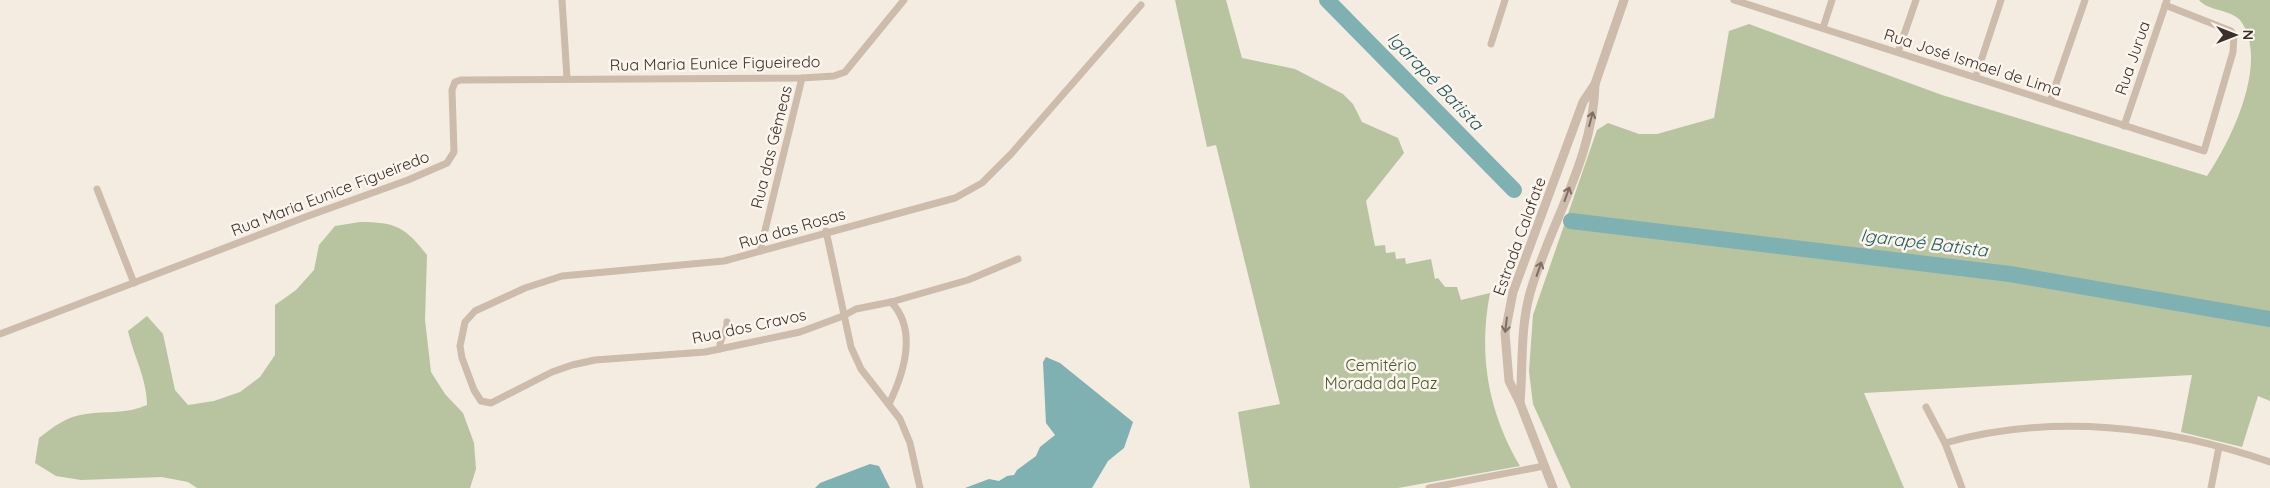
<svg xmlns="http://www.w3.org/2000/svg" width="2270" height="488" viewBox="0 0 2270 488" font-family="Quicksand,sans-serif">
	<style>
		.green { fill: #b8c4a0 }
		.water { fill: #7fb0b2 }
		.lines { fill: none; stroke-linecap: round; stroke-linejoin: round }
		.river { stroke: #7fb0b2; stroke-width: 16 }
		.minor { stroke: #cdbbac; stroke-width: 7 }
		.tertiary { stroke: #cdbbac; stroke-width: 9 }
		.oneway { stroke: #7d6f65 }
		.labels { text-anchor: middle; stroke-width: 5; stroke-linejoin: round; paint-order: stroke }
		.street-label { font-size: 16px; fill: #3b302b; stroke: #fbf5ee }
		.park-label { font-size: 16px; fill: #4a5a2e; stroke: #fbf5ee }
		.water-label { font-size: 18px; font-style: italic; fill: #1f5a5e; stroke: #fbf5ee }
	</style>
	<rect width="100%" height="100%" fill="#f4ebe1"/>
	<!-- green -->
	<g class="green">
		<path d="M1175,0H1226L1242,58L1295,69L1343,94L1353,104L1362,122L1398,138L1404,153L1366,201L1375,246L1385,245L1386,253L1395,252L1396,259L1405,258L1406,264L1431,259L1435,279L1438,278L1445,287H1457L1461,300L1490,293C1478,354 1488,412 1520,466L1398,488H1250L1238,412L1280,404L1216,145L1207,147Z"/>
		<path d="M2199,0H2270V401L2258,396L2242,447L2181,432L2192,375L1864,393L1904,488H1571L1533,404L1529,371L1533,315L1597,130L1608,123L1639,134H1657L1714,118L1729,31L1749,24L1942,95L2207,176C2232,139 2270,60 2240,20C2229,9 2208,11 2199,0Z"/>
		<path d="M360,222C396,222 405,227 427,255L425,320L431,372L445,394L463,413L474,443L476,469L470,488H197L188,482L162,477L81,480L56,476L35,463L39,438C53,427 67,416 86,414C107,411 128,414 147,405C147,379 134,357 128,331L147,316L163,334L175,390L188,405L214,401L240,392L260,377L275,355V305L296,290L314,270L319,245L335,226Z"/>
	</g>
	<!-- water -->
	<g class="water">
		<polygon points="1046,357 1060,363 1133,422 1124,448 1108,461 1092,488 965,488 989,479 999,481 1007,476 1014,475 1017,470 1036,456 1040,447 1055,435 1046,423 1043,362"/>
		<polygon points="870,464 879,466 890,488 815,488 820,483"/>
	</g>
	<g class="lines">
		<!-- river -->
		<g class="river">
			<polyline points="1327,0 1514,190"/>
			<polyline points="1571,221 2010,274 2270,319"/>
		</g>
		<!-- minor -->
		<g class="minor">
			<polyline points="562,0 567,78"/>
			<polyline points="1734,0 2204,151 2233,52 2234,35 2231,31 2165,5"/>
			<polyline points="1823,28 1832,0"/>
			<polyline points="1491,44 1505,0"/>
			<polyline points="1898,52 1916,0"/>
			<polyline points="1976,76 2001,0"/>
			<polyline points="2050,101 2085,0"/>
			<polyline points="2124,126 2167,0"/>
			<polyline points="97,189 134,283"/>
			<polyline points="826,231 851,347 861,369 900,419 910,443 920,488"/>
			<polyline points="760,251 802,78"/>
			<polyline points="1018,259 968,280 891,302 856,309 843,316 800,332 705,352 595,360 572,365 552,372 491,403 481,401 474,390 462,358 460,346 465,322 475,311 525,288 562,276 724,261 955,198 982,183 1011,154 1141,5"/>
			<polyline points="0,334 308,216 408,180 447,163 454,152 452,90 455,82 461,80 802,78 834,76 845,72 904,0"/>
			<path d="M720,349C718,338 728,333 727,322"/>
			<path d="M889,404C904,373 918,330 891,302"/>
			<polyline points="1926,407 1945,443 1962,488"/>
			<path d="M1945,443C2052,413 2166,426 2270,462"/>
			<polyline points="1429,488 1544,466"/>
			<polyline points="2211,488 2219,447"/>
		</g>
		<!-- tertiary -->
		<g class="tertiary">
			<path d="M1520,403C1523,367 1520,329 1530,293C1550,224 1594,157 1595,84"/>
			<polyline points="1553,488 1520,403 1509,381 1505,333 1513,292 1583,102 1595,84 1624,0"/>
		</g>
	</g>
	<!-- one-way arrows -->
	<defs><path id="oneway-shaft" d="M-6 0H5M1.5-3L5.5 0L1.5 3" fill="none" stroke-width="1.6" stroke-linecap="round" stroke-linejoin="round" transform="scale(1.25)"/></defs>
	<g class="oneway">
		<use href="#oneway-shaft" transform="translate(1591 119) rotate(-75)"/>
		<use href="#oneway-shaft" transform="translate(1567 194) rotate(-70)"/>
		<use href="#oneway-shaft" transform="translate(1539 269) rotate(-71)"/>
		<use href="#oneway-shaft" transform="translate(1506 325) rotate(97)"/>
	</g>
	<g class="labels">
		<!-- street labels -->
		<g class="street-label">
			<text transform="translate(2132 58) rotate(-71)" y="6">Rua Jurua</text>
			<text transform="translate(1973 62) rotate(18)" y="6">Rua José Ismael de Lima</text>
			<text transform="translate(715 63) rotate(-1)" y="6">Rua Maria Eunice Figueiredo</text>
			<text transform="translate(771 147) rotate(-76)" y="6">Rua das Gêmeas</text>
			<text transform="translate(330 193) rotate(-21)" y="6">Rua Maria Eunice Figueiredo</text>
			<text transform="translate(792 228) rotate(-16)" y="6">Rua das Rosas</text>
			<text transform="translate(1519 236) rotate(-70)" y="6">Estrada Calafate</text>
			<text transform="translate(749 326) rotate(-12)" y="6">Rua dos Cravos</text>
		</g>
		<!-- park labels -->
		<g class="park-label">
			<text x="1381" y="371">Cemitério<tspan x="1381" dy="18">Morada da Paz</tspan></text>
		</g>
		<!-- water labels -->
		<g class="water-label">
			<text transform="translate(1435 81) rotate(46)" y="6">Igarapé Batista</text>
			<text transform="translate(1924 243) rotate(7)" y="6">Igarapé Batista</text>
		</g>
	</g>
	<!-- north arrow -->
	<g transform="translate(2235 35) rotate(90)" stroke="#fbf5ee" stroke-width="4" paint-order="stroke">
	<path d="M0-4L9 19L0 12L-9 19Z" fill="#3b302b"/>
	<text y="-8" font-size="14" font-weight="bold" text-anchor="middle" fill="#3b302b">N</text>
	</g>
</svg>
